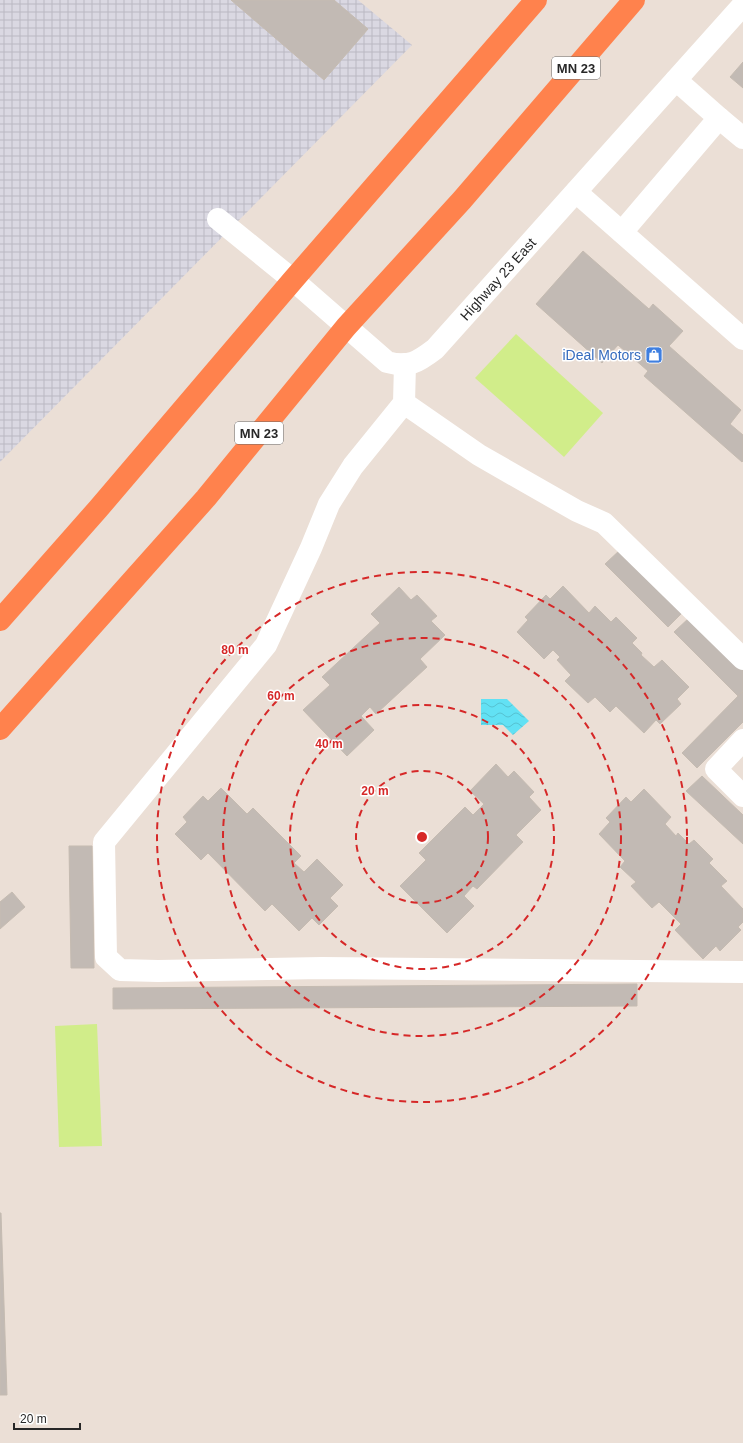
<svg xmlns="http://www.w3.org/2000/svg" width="743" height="1443" viewBox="0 0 743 1443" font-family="Helvetica,sans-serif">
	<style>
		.industrial { fill: url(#industrial-grid) }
		.pitch { fill: #d1ed8a }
		.water { fill: url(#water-waves) }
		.building { fill: #c2bab4; stroke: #c5bbb1 }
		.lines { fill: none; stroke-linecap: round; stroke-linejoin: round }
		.minor { stroke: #fff; stroke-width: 22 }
		.highway { stroke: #ff824d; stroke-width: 22 }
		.ring { fill: none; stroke: #d62828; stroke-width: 2; stroke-dasharray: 7 5 }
		.labels { text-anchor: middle; stroke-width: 3; stroke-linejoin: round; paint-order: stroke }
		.shield { fill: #fff; stroke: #686868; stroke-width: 1 }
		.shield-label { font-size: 13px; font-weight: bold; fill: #272727 }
		.street-label { font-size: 14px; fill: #272727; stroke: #fff }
		.shop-label { font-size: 14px; fill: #366cbe; stroke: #fff; text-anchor: end }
		.centre { fill: #d62828; stroke: #fff; stroke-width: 2 }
		.ring-label { font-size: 12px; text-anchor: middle; font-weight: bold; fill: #d62828; stroke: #fff; stroke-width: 3; stroke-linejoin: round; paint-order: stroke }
	</style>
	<defs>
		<pattern id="industrial-grid" width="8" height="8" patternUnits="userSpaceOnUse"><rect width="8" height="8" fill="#dad8e2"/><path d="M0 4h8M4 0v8" fill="none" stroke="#bbb9c2"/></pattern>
		<pattern id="water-waves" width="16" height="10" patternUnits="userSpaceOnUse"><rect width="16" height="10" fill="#62e1f4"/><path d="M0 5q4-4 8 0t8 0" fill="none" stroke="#55c1d1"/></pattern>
	</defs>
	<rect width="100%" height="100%" fill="#ebdfd6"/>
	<!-- industrial -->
	<polygon class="industrial" points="0,0 358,0 412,45 0,462"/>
	<!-- pitch -->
	<g class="pitch">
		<polygon points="516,334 603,413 564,457 475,378"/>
		<polygon points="97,1024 102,1146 59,1147 55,1026"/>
	</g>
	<!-- water -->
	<polygon class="water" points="481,699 507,699 529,721 513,735 503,725 481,725"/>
	<!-- building -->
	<g class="building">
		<polygon points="231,0 334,0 368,29 324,80"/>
		<polygon points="743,62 743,88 730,77"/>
		<polygon points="583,251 649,309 653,304 683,331 669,346 741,410 730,424 743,435 743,461 742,462 644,376 648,371 618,345 602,363 536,304"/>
		<polygon points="621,549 684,611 668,627 605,564"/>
		<polygon points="563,586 589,613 595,606 611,622 616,617 637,638 632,643 642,653 641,655 654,667 662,660 689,687 677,699 681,704 660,724 656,720 644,733 616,706 610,712 595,697 588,703 565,681 571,675 557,660 560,657 553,650 544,659 517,632 528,620 525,617 546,595 550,599"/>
		<polygon points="399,587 411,600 417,595 437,616 431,621 445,635 420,659 427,667 376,714 370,707 361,716 374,730 347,756 303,710 330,685 322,677 380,623 371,614"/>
		<polygon points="690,617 743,669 743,691 738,696 674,632"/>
		<polygon points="743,691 743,722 697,768 682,753"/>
		<polygon points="496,764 508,777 514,771 534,792 529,797 541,810 516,835 523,842 477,889 473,886 464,896 474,906 447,933 400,886 426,860 419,853 465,807 473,815 484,804 470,791"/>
		<polygon points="702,776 743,815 743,844 686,791"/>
		<polygon points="221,788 247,814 253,808 301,856 294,863 304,872 317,859 343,885 330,898 338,906 319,925 312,918 299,931 272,904 265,911 208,853 201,860 175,834 187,822 183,817 203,796 208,801"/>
		<polygon points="644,789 671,817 665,824 676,836 678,833 689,844 694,840 713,859 709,863 727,881 721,886 743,909 743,922 738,927 741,930 720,951 716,946 703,959 675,930 681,924 659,902 652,908 631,886 636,882 620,867 625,861 599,834 610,822 606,818 626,797 631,802"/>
		<polygon points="69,846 92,846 94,968 71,968"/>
		<polygon points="12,892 25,907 0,929 0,902"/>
		<polygon points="637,984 637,1006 113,1009 113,988"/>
		<polygon points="0,1213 1,1213 7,1395 0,1395"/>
	</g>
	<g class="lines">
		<!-- minor -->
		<g class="minor">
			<polyline points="676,80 719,118"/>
			<polyline points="576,192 743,339"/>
			<path d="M218,219L293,280L387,362C409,368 418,362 435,349L743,5"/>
			<polyline points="622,232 719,118 743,138"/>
			<polyline points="405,364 404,403 353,466 329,504 311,548 266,645 104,842 106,957 120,970 158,971 322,968 743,972"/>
			<polyline points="404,403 479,455 577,511 604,523 743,659"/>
			<polyline points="743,740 716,769 743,796"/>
		</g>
		<!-- highway -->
		<g class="highway">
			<polyline points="0,620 98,509 293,280 536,0"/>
			<polyline points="0,729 206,498 346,327 462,200 634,0"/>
		</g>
	</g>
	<!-- distance rings -->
	<g class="ring">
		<circle cx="422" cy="837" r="66"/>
		<circle cx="422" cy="837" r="132"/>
		<circle cx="422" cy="837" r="199"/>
		<circle cx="422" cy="837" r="265"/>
	</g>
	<!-- icons -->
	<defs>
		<g id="shop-square" transform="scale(0.9)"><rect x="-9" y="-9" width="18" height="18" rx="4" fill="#3f7fe0" stroke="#fff"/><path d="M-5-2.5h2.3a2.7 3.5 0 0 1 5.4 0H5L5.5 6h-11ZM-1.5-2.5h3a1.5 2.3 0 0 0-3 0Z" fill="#fff"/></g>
	</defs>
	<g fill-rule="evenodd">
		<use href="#shop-square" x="654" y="355"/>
	</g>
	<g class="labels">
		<!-- shield labels -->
		<g class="shield">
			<rect x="552" y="57" width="48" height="22" rx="3"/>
			<rect x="235" y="422" width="48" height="22" rx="3"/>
		</g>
		<g class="shield-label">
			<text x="576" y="73">MN 23</text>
			<text x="259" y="438">MN 23</text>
		</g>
		<!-- street labels -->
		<g class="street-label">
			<text transform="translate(498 279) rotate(-48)" y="5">Highway 23 East</text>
		</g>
		<!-- shop labels -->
		<g class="shop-label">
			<text x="641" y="360">iDeal Motors</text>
		</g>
	</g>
	<circle cx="422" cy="837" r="6" class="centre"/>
	<g class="ring-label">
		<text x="235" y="654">80 m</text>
		<text x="281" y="700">60 m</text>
		<text x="329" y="748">40 m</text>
		<text x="375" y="795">20 m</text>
	</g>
	<!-- scale -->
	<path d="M14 1423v6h66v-6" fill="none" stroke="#272727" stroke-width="2"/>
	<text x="20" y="1423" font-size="12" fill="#272727" stroke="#ffffff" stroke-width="3" paint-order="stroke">20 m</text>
</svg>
